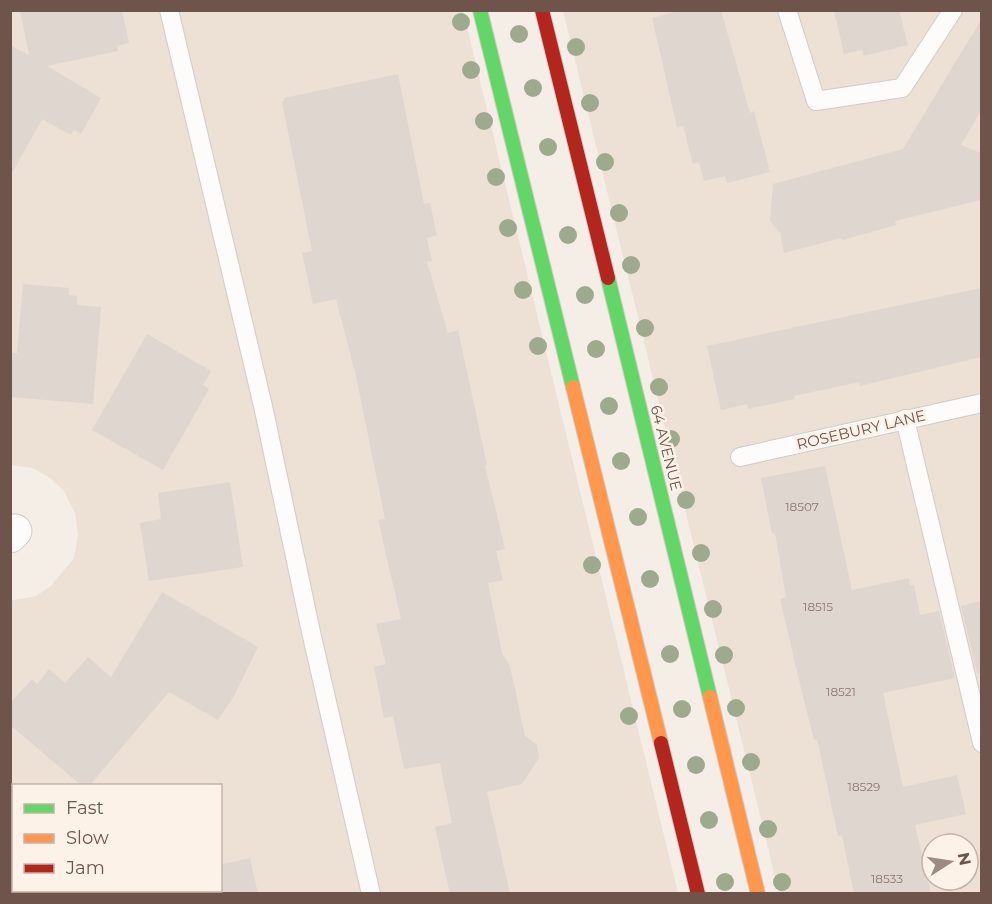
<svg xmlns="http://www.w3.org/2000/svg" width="992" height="904" viewBox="0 0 992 904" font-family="Montserrat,sans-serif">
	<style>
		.residential { fill: #ede0d5; fill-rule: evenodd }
		.building { fill: #e0d6d0 }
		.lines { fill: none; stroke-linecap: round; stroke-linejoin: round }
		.lane-casing { stroke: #d2cbc6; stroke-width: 20 }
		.street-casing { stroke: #d2cbc6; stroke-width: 35 }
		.fast-casing { stroke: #d3cac4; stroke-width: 16 }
		.slow-casing { stroke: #d3cac4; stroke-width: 16 }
		.jam-casing { stroke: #d3cac4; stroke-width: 16 }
		.lane { stroke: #fdfcfb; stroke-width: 18 }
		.street { stroke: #fdfcfb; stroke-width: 33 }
		.fast { stroke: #63d668; stroke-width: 14 }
		.slow { stroke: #ff974d; stroke-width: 14 }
		.jam { stroke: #b3261e; stroke-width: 14 }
		.tree { fill: #9eaa8e }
		.labels { text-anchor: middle; stroke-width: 5; stroke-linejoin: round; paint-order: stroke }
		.number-label { font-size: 12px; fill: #8c766e }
		.street-label { font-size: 15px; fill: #6e544b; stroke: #fdf2e8 }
	</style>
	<rect width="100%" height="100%" fill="#f4eee7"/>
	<!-- residential -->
	<g class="residential">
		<polygon points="11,11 463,11 678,893 60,893 59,891 220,890 220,786 14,786 13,814 10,809 10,601 36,596 51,586 74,558 78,535 75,513 64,491 50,478 33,468 11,465"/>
		<path d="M563,11H981V893H779ZM932,844H968V880H932Z"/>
	</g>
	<!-- building -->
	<g class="building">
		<polygon points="20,10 122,10 129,43 117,46 118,51 47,66 101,98 81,134 74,130 71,135 42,119 10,177 10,45 29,55"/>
		<polygon points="682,10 721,10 750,113 754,111 770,172 727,183 725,176 704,181 699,162 693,164 683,126 677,127 652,18"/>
		<polygon points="834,10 899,10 908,45 864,56 862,50 844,54"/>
		<polygon points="981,20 981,111 961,145 981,153 981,200 895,221 896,225 843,240 841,238 784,253 780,233 770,221 773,184 903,149"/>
		<polygon points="398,74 424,204 430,203 437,235 427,238 432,261 427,262 448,333 458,330 487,465 485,465 505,549 496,551 503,580 488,583 502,653 510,666 525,736 537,745 539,758 522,784 487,792 510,894 450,894 435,827 452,823 440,763 404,769 393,716 384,718 374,667 386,664 376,624 401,619 378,520 385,519 356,376 336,299 313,304 302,253 312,251 282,102 284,101 284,98"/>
		<polygon points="23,284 69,288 69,295 77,296 77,305 101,307 93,404 10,397 12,353 17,353"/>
		<polygon points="981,288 981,357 860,386 859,382 794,396 795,399 748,409 747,404 721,410 707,346"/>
		<polygon points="147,334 211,371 203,385 209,389 163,470 92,430"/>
		<polygon points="825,466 852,590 909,578 910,586 914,585 920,615 939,611 955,678 883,693 903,787 957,775 966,814 915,825 931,894 854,894 842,835 838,836 817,739 814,740 804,701 780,599 786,597 775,533 772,534 761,478"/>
		<polygon points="230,482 243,567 149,581 140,523 161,519 158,493"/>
		<polygon points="162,592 258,647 234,696 218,720 169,692 89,786 82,786 10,725 10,703 32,679 37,684 49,669 65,683 88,657 111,677"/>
		<polygon points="981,601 981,672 977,673 961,606"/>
		<polygon points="250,858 258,894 220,894 220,865"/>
	</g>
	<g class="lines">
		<!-- lane casing -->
		<g class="lane-casing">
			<g id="lane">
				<polyline points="169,10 263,406 311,632 371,894"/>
				<polyline points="787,10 816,101 902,88 953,10"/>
				<polyline points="905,419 982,743"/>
				<polyline points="740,457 982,403"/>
			</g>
		</g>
		<!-- street casing -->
		<g class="street-casing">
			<g id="street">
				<polyline points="10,536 15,531"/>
				<polyline points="10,855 14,860"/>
				<polyline points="30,890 31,894"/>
			</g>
		</g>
		<!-- fast casing -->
		<g class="fast-casing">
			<g id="fast">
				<polyline points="480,10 573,387"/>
				<polyline points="608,278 710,697"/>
			</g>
		</g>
		<!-- slow casing -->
		<g class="slow-casing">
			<g id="slow">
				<polyline points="573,387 661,743"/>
				<polyline points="710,697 758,894"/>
			</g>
		</g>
		<!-- jam casing -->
		<g class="jam-casing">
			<g id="jam">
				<polyline points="542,10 608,278"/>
				<polyline points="661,743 698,894"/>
			</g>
		</g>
		<!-- lane -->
		<use href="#lane" class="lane"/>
		<!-- street -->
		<use href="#street" class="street"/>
		<!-- fast -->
		<use href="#fast" class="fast"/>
		<!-- slow -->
		<use href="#slow" class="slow"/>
		<!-- jam -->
		<use href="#jam" class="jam"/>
	</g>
	<!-- trees -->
	<g class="tree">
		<circle cx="461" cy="22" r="9"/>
		<circle cx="519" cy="34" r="9"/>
		<circle cx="576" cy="47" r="9"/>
		<circle cx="471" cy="70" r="9"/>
		<circle cx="533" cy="88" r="9"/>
		<circle cx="590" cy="103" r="9"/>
		<circle cx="484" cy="121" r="9"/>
		<circle cx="548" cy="147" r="9"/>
		<circle cx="605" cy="162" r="9"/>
		<circle cx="496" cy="177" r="9"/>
		<circle cx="619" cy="213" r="9"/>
		<circle cx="508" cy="228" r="9"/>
		<circle cx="568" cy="235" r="9"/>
		<circle cx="631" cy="265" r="9"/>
		<circle cx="523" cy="290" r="9"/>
		<circle cx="585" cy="295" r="9"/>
		<circle cx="645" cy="328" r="9"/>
		<circle cx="538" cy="346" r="9"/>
		<circle cx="596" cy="349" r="9"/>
		<circle cx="659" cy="387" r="9"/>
		<circle cx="609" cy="406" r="9"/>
		<circle cx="671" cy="439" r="9"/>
		<circle cx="621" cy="461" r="9"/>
		<circle cx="686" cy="500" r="9"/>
		<circle cx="638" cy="517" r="9"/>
		<circle cx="701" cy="553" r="9"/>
		<circle cx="592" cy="565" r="9"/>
		<circle cx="650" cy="579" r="9"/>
		<circle cx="713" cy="609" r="9"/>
		<circle cx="670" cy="654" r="9"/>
		<circle cx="724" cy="655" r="9"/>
		<circle cx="736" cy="708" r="9"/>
		<circle cx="682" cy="709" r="9"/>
		<circle cx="629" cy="716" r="9"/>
		<circle cx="751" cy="762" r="9"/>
		<circle cx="696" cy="765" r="9"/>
		<circle cx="709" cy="820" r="9"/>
		<circle cx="768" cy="829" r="9"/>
		<circle cx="725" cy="882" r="9"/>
		<circle cx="782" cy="882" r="9"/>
	</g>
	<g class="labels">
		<!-- number labels -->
		<g class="number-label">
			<text x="802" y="511">18507</text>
			<text x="818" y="611">18515</text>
			<text x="841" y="696">18521</text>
			<text x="864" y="791">18529</text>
			<text x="887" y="883">18533</text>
		</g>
		<!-- street labels -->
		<g class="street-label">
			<text transform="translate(861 430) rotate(-13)" y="5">ROSEBURY LANE</text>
			<text transform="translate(666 448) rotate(76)" y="5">64 AVENUE</text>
		</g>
	</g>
	<!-- border -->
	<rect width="992" height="904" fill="none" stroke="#6e544b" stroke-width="24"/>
	<!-- legend -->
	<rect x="12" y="784" width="210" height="108" fill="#fdf2e8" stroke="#c4b3a9" stroke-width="1.5"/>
	<rect x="24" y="804" width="30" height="9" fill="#63d668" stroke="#c4b3a9" stroke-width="1.5"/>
	<text x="66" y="814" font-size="18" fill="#6e544b">Fast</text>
	<rect x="24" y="834" width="30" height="9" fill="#ff974d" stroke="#c4b3a9" stroke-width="1.5"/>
	<text x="66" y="844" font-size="18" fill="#6e544b">Slow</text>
	<rect x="24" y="864" width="30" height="9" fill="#b3261e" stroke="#c4b3a9" stroke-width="1.5"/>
	<text x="66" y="874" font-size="18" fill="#6e544b">Jam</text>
	<!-- north arrow -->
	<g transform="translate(950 862) rotate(78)"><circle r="28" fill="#fdf2e8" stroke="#c4b3a9" stroke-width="1.5"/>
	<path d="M0-4.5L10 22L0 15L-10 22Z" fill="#9d8a82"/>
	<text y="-9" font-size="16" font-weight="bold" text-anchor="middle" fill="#6e544b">N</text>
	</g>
</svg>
